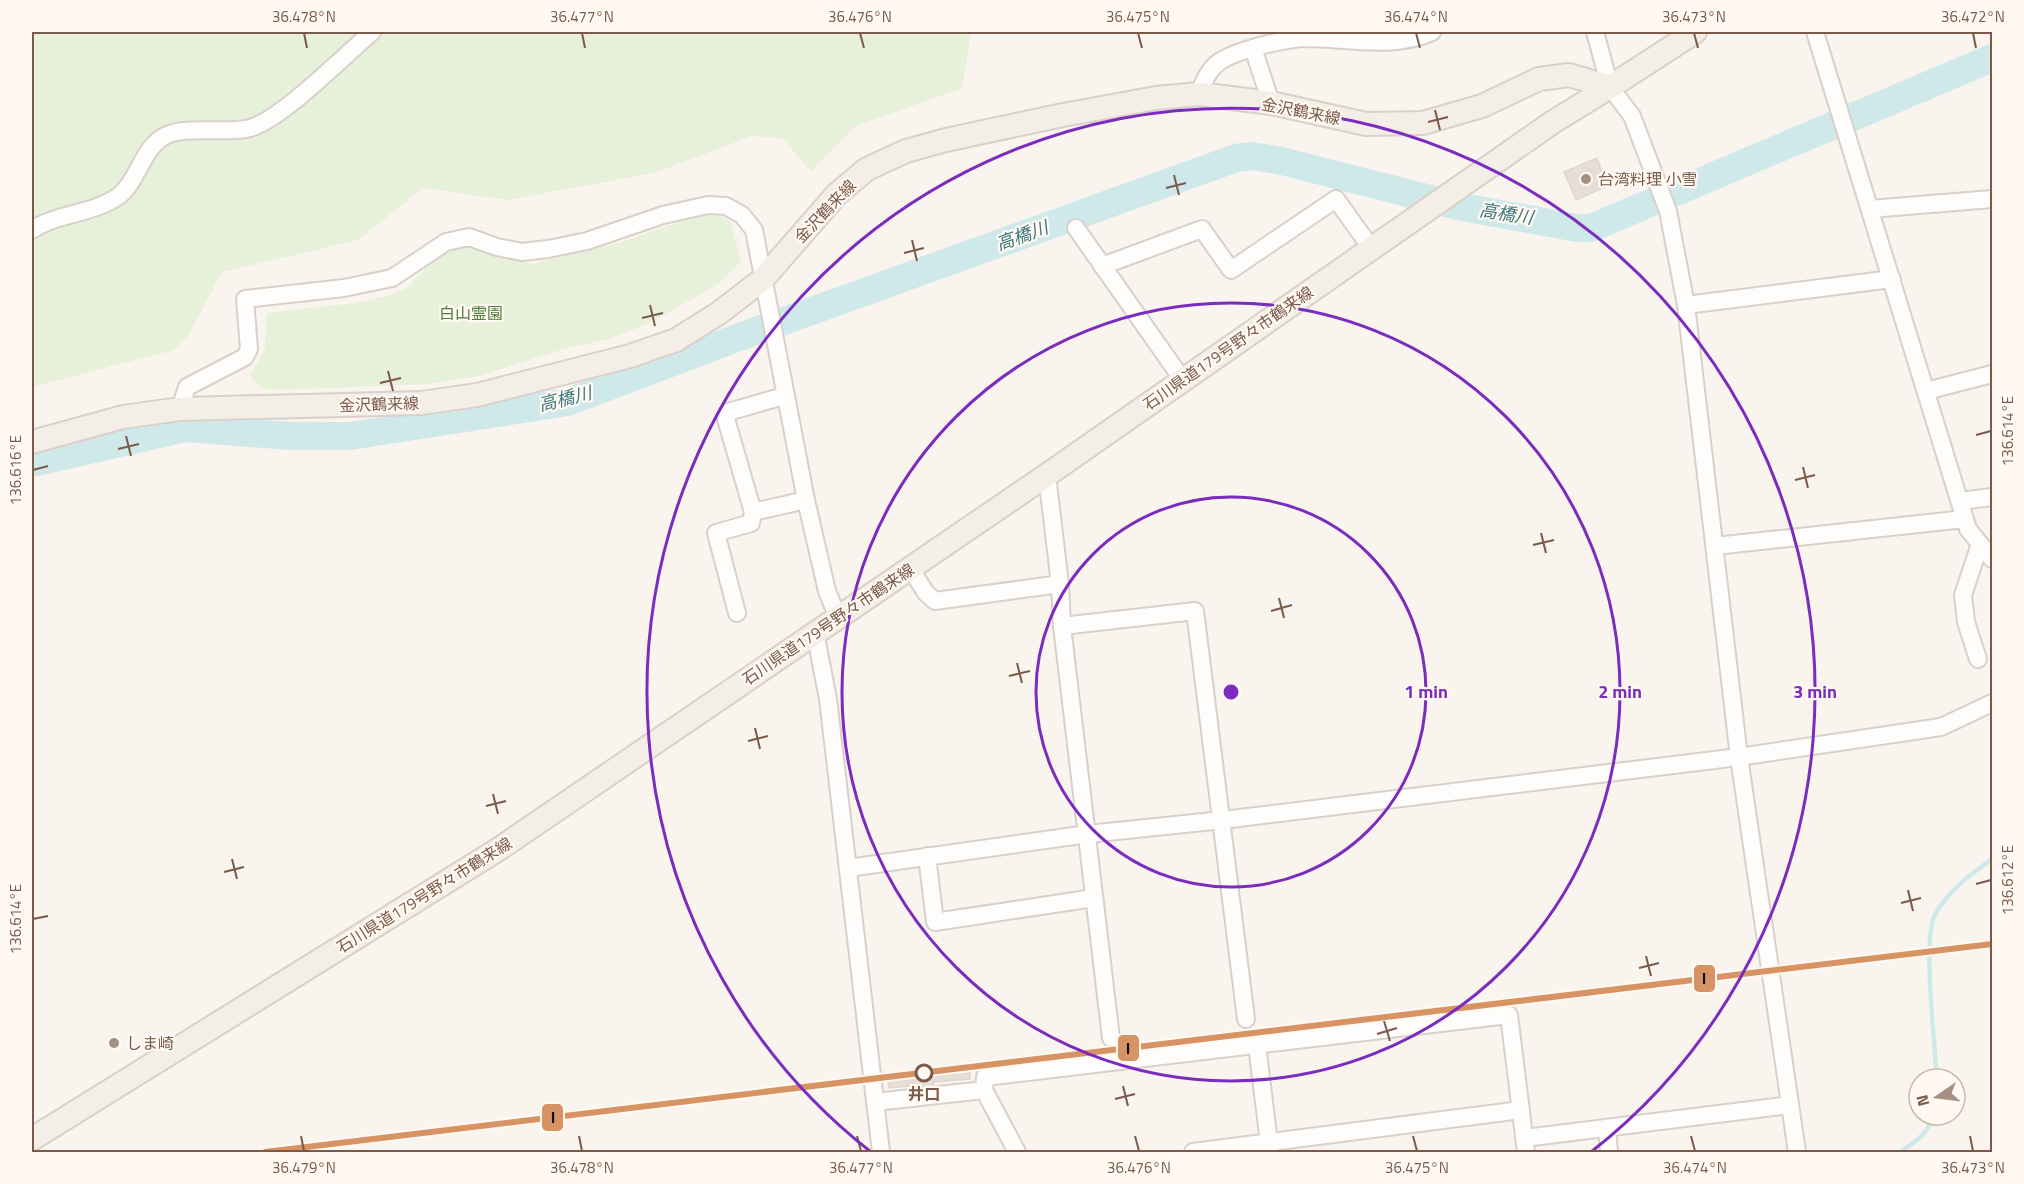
<svg xmlns="http://www.w3.org/2000/svg" width="2024" height="1184" viewBox="0 0 2024 1184" font-family="'Titillium Web','Noto Sans JP',sans-serif">
	<style>
		.green { fill: #e7f0d9 }
		.lines { fill: none; stroke-linecap: round; stroke-linejoin: round }
		.stream { stroke: #cfe9ea; stroke-width: 4.5 }
		.river { stroke: #cfe9ea; stroke-width: 28 }
		.building { fill: #e6ddd5; stroke: #e2d7d0; stroke-width: 1.5 }
		.minor-casing { stroke: #d8d0ca; stroke-width: 20 }
		.major-casing { stroke: #dad0ca; stroke-width: 26 }
		.minor { stroke: #fefdfc; stroke-width: 16 }
		.major { stroke: #f3eee6; stroke-width: 22 }
		.rail-1-casing { stroke: #fff9f1; stroke-width: 10 }
		.rail-1 { stroke: #d79363; stroke-width: 6 }
		.ticks { fill: none; stroke: #7a5a4b; stroke-width: 2 }
		.ring { fill: none; stroke: #7b2cbf; stroke-width: 3 }
		.poi-dot { fill: #a69084; stroke: #fff9f1; stroke-width: 2 }
		.stop-dot { fill: #fff9f1; stroke: #7a5a4b; stroke-width: 3 }
		.labels { text-anchor: middle; stroke-width: 4.5; stroke-linejoin: round; paint-order: stroke }
		.street-label { font-size: 16px; fill: #7a5a4b; stroke: #fff9f1 }
		.poi-label { font-size: 16px; fill: #7a5a4b; stroke: #fff9f1; text-anchor: start }
		.park-label { font-size: 16px; fill: #537a40; stroke: #fff9f1 }
		.stop-label { font-size: 16px; font-weight: bold; fill: #7a5a4b; stroke: #fff9f1 }
		.water-label { font-size: 18px; font-style: italic; fill: #3d777f; stroke: #fff9f1 }
		.centre { fill: #7b2cbf; stroke: #fff9f1; stroke-width: 3 }
		.ring-label { font-size: 18px; text-anchor: middle; font-weight: bold; fill: #7b2cbf; stroke: #fff9f1; stroke-width: 4.5; stroke-linejoin: round; paint-order: stroke }
		.line-badge { stroke: #fff9f1; stroke-width: 2 }
		.pale-badge-label { font-size: 16px; text-anchor: middle; font-weight: bold; fill: #111 }
		.neatline { fill: none; stroke: #7a5a4b; stroke-width: 2 }
		.ticks-label { font-size: 15px; text-anchor: middle; fill: #7a5a4b }
	</style>
	<rect width="100%" height="100%" fill="#f9f4ee"/>
	<!-- green -->
	<g class="green">
		<polygon points="32,32 971,32 962,88 856,126 811,171 782,138 752,136 654,173 507,200 423,188 358,240 222,272 187,338 174,350 32,387"/>
		<polygon points="699,215 718,215 730,221 741,261 717,285 647,324 609,339 564,349 479,376 429,384 280,390 264,389 250,377 265,347 267,313 355,303 388,296 408,287 437,256 450,248 473,248 532,264 619,243"/>
	</g>
	<g class="lines">
		<!-- stream -->
		<g class="stream">
			<path d="M1937,1079C1935,1048 1923,940 1934,917C1947,891 1970,875 1992,859"/>
			<path d="M1900,1152C1915,1142 1929,1134 1933,1115"/>
		</g>
		<!-- river -->
		<polyline class="river" points="32,463 185,428 291,436 350,436 568,402 734,339 1236,158 1251,156 1278,160 1462,207 1577,228 1591,228 1992,58"/>
	</g>
	<!-- building -->
	<g class="building">
		<polygon points="1597,158 1607,186 1576,200 1564,172"/>
		<polygon points="970,1071 970,1079 933,1082 934,1086 911,1089 911,1086 889,1088 888,1081"/>
	</g>
	<g class="lines">
		<!-- minor casing -->
		<g class="minor-casing">
			<g id="minor">
				<polyline points="1595,32 1610,87 1632,116 1668,211 1686,305 1739,757 1797,1152"/>
				<polyline points="1815,32 1968,529 1992,559"/>
				<polyline points="1253,48 1271,103"/>
				<path d="M1199,94C1209,65 1218,59 1246,50C1266,44 1288,38 1309,38C1349,39 1394,49 1432,32"/>
				<polyline points="1870,209 1992,199"/>
				<polyline points="1076,228 1182,379"/>
				<path d="M32,230C59,212 93,215 120,195C137,181 142,152 160,139C181,123 225,135 250,128C282,119 344,56 372,32"/>
				<polyline points="1102,266 1202,229 1231,270 1336,199 1371,248"/>
				<polyline points="1686,305 1892,279"/>
				<polyline points="1926,391 1992,374"/>
				<polyline points="784,396 728,412 726,419 753,512 806,500"/>
				<polyline points="180,409 187,387 245,357 249,349 245,299 344,288 392,278 446,242 469,237 497,247 522,252 548,249 587,241 663,215 708,205 726,206 742,215 754,230 806,500 827,591 838,618"/>
				<polyline points="1960,501 1992,497"/>
				<polyline points="1715,546 1965,519"/>
				<polyline points="910,568 926,593 935,601 1060,584 1047,475"/>
				<polyline points="1060,584 1062,626 1111,1038"/>
				<polyline points="737,613 716,533 751,523 753,512"/>
				<polyline points="1062,626 1195,611 1246,1019"/>
				<polyline points="815,632 828,699 881,1152"/>
				<polyline points="1978,659 1966,622 1963,595 1980,544"/>
				<polyline points="927,856 935,922 1094,898"/>
				<polyline points="848,868 1088,834 1223,820 1739,757 1941,727 1992,703"/>
				<polyline points="1257,1045 1270,1151"/>
				<polyline points="984,1090 1017,1152"/>
				<polyline points="875,1102 984,1090 985,1077 1509,1015 1526,1152"/>
				<polyline points="1607,1128 1609,1152"/>
				<polyline points="1524,1138 1790,1105"/>
				<polyline points="1193,1152 1521,1110"/>
			</g>
		</g>
		<!-- major casing -->
		<g class="major-casing">
			<g id="major">
				<polyline points="32,442 123,417 180,409 421,403 477,395 630,356 676,340 719,313 762,280 837,194 867,169 906,151 946,140 1063,115 1156,98 1199,94 1271,103 1366,124 1423,123 1482,106 1539,79 1569,75 1610,87 1695,32"/>
				<polyline points="32,1139 499,849 1047,475 1553,122 1610,87"/>
			</g>
		</g>
		<!-- minor -->
		<use href="#minor" class="minor"/>
		<!-- major -->
		<use href="#major" class="major"/>
		<!-- rail-1 casing -->
		<g class="rail-1-casing">
			<polyline id="rail-1" points="265,1152 1992,944"/>
		</g>
		<!-- rail-1 -->
		<use href="#rail-1" class="rail-1"/>
	</g>
	<!-- ticks -->
	<path class="ticks" d="M304,33L307,48M582,33L585,48M860,33L864,48M1138,33L1142,48M1416,33L1420,48M1694,33L1698,48M1973,33L1976,48M1435,110L1440,130M1428,122L1448,117M1174,175L1179,195M1166,188L1186,183M912,240L917,261M904,253L924,248M650,305L655,326M642,318L663,313M388,371L393,391M380,383L401,378M1976,435L1991,431M126,436L131,456M118,449L139,444M1803,467L1808,488M33,470L48,466M1795,480L1815,475M1541,533L1546,553M1533,545L1554,540M1279,598L1284,618M1271,611L1292,605M1017,663L1022,683M1009,676L1030,671M755,728L760,749M748,741L768,736M493,794L498,814M486,806L506,801M232,859L237,879M224,872L244,867M1976,884L1991,880M1908,890L1913,911M1901,903L1921,898M33,919L48,916M1646,956L1651,976M1639,968L1659,963M1384,1021L1390,1041M1377,1034L1397,1028M1123,1086L1128,1106M1115,1099L1135,1094M301,1136L304,1151M579,1136L582,1151M857,1136L861,1151M1135,1136L1139,1151M1413,1136L1417,1151M1691,1136L1695,1151M1970,1136L1973,1151"/>
	<!-- distance rings -->
	<g class="ring">
		<circle cx="1231" cy="692" r="195"/>
		<circle cx="1231" cy="692" r="389"/>
		<path d="M871 1152A584 584 0 1 1 1591 1152"/>
	</g>
	<!-- markers -->
	<g class="poi-dot">
		<circle cx="1586" cy="179" r="6"/>
		<circle cx="114" cy="1043" r="6"/>
	</g>
	<circle class="stop-dot" cx="924" cy="1073" r="8"/>
	<g class="labels">
		<!-- street labels -->
		<g class="street-label">
			<text transform="translate(1301 111) rotate(11)" y="6">金沢鶴来線</text>
			<text transform="translate(825 211) rotate(-46)" y="6">金沢鶴来線</text>
			<text transform="translate(1228 348) rotate(-35)" y="6">石川県道179号野々市鶴来線</text>
			<text transform="translate(379 404) rotate(-2)" y="6">金沢鶴来線</text>
			<text transform="translate(828 624) rotate(-34)" y="6">石川県道179号野々市鶴来線</text>
			<text transform="translate(424 895) rotate(-32)" y="6">石川県道179号野々市鶴来線</text>
		</g>
		<!-- poi labels -->
		<g class="poi-label">
			<text x="1598" y="185">台湾料理 小雪</text>
			<text x="126" y="1049">しま崎</text>
		</g>
		<!-- park labels -->
		<g class="park-label">
			<text x="471" y="319">白山霊園</text>
		</g>
		<!-- stop labels -->
		<g class="stop-label">
			<text x="924" y="1100">井口</text>
		</g>
		<!-- water labels -->
		<g class="water-label">
			<text transform="translate(1506 214) rotate(9)" y="6">高橋川</text>
			<text transform="translate(1022 236) rotate(-20)" y="6">高橋川</text>
			<text transform="translate(565 399) rotate(-14)" y="6">高橋川</text>
		</g>
	</g>
	<circle cx="1231" cy="692" r="9" class="centre"/>
	<g class="ring-label">
		<text x="1426" y="698">1 min</text>
		<text x="1620" y="698">2 min</text>
		<text x="1815" y="698">3 min</text>
	</g>
	<g class="line-badge">
		<rect x="1693" y="964" width="23" height="29" rx="6" fill="#d79363"/>
		<rect x="1117" y="1034" width="23" height="28" rx="6" fill="#d79363"/>
		<rect x="541" y="1103" width="23" height="29" rx="6" fill="#d79363"/>
	</g>
	<g class="pale-badge-label">
		<text x="1704" y="984">I</text>
		<text x="1128" y="1054">I</text>
		<text x="553" y="1123">I</text>
	</g>
	<!-- border -->
	<rect width="2024" height="1184" fill="none" stroke="#fff9f1" stroke-width="66"/>
	<!-- north arrow -->
	<g transform="translate(1937 1097) rotate(256)"><circle r="28" fill="#fff9f1" stroke="#cab9af" stroke-width="1.5"/>
	<path d="M0-4.5L10 22L0 15L-10 22Z" fill="#a69084"/>
	<text y="-9" font-size="16" font-weight="bold" text-anchor="middle" fill="#7a5a4b">N</text>
	</g>
	<rect x="33" y="33" width="1958" height="1118" class="neatline"/>
	<g class="ticks-label">
		<text x="304" y="22">36.478°N</text>
		<text x="582" y="22">36.477°N</text>
		<text x="860" y="22">36.476°N</text>
		<text x="1138" y="22">36.475°N</text>
		<text x="1416" y="22">36.474°N</text>
		<text x="1694" y="22">36.473°N</text>
		<text x="1973" y="22">36.472°N</text>
		<text transform="translate(2008 431) rotate(-90)" y="5">136.614°E</text>
		<text transform="translate(16 470) rotate(-90)" y="5">136.616°E</text>
		<text transform="translate(2008 880) rotate(-90)" y="5">136.612°E</text>
		<text transform="translate(16 919) rotate(-90)" y="5">136.614°E</text>
		<text x="304" y="1173">36.479°N</text>
		<text x="582" y="1173">36.478°N</text>
		<text x="861" y="1173">36.477°N</text>
		<text x="1139" y="1173">36.476°N</text>
		<text x="1417" y="1173">36.475°N</text>
		<text x="1695" y="1173">36.474°N</text>
		<text x="1973" y="1173">36.473°N</text>
	</g>
</svg>
